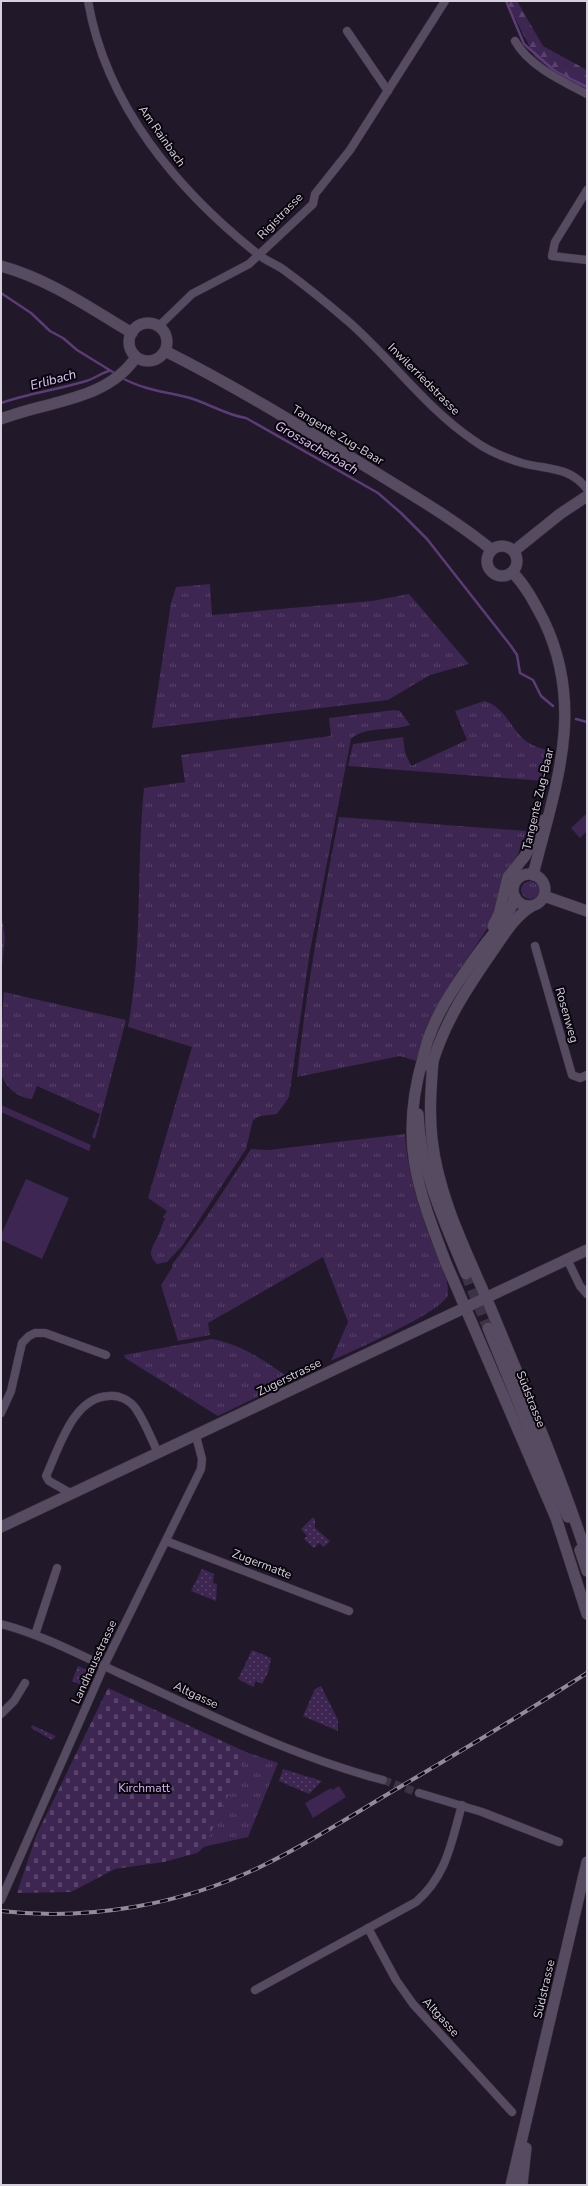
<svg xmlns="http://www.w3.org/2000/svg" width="588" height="2186" viewBox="0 0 588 2186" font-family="'Nunito Sans',sans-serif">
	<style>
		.grass { fill: url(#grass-tufts) }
		.forest { fill: url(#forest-firs) }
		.cemetery { fill: url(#cemetery-stones) }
		.park { fill: url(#park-dots) }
		.garden { fill: #3d2651 }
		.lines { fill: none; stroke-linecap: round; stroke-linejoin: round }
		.stream { stroke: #5c3c76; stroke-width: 2.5 }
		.street-tunnel { stroke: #3c3445; stroke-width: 8; stroke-dasharray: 8 4; stroke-linecap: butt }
		.secondary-tunnel { stroke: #3c3445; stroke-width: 11; stroke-dasharray: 11 5.5; stroke-linecap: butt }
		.street-casing { stroke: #38313f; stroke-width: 9 }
		.secondary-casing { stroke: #38313f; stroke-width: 12 }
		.street { stroke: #564b60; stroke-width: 8 }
		.secondary { stroke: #564b60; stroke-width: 11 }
		.rail-casing { stroke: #928b9a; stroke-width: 4 }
		.rail { stroke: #09050d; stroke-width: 2.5; stroke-dasharray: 8; stroke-linecap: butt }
		.labels { text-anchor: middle; stroke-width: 4; stroke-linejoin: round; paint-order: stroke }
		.street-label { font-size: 12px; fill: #d7d1de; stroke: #09050d }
		.park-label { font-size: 12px; fill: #d6b2f7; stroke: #09050d }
		.water-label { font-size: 13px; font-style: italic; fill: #e2c7fc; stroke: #09050d }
	</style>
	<defs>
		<pattern id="grass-tufts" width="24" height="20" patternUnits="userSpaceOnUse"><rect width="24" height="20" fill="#3d2651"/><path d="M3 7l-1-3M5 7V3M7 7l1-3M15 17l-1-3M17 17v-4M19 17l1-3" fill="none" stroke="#58446a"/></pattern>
		<pattern id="forest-firs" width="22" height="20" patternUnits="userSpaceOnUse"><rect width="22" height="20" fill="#3d2651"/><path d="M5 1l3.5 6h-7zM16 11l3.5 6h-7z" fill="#58446a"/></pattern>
		<pattern id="cemetery-stones" width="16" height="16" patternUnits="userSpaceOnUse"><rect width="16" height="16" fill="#3d2651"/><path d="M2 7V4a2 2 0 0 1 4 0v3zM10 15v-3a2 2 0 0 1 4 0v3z" fill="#58446a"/></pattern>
		<pattern id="park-dots" width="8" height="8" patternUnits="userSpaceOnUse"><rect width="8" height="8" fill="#3d2651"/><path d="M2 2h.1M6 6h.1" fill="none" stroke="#58446a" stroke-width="1.8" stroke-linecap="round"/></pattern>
	</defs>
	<rect width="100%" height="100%" fill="#21182a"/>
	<!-- grass -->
	<g class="grass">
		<polygon points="210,584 212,615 372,601 409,594 469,664 430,675 388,700 152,728 171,603 176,587"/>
		<path d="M484,701C506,707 510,729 526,741C534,747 543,749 552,751L544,781L348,766L353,744L403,737L405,752L411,766L467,740L455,711Z"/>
		<path d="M394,710L400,711L410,725C394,731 363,726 351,739L310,951L289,1097L277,1114L260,1116L253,1120L246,1149L182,1246L167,1262L157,1264C145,1254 154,1245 159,1234C161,1229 162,1224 165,1219L163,1217L167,1211L148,1198L192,1047L128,1027C143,947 136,868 144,788L185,782L181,755L331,736L329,718Z"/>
		<path d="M339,817L527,831L489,926L447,989L425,1033L416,1061L400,1056L297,1077C306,989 322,903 339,817Z"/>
		<circle cx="530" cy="890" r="9"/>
		<polygon points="1,911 5,938 1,975"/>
		<path d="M4,992L126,1020L95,1139L92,1137L100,1114L37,1086L32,1099C19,1098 6,1088 2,1076C0,1063 2,1008 4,992Z"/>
		<path d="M405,1134C407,1166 415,1196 426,1226C433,1249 449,1272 448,1295C441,1313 352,1351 331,1361L348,1322L323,1257L208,1323L210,1335L178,1341L161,1285L173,1266L172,1265L203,1222L251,1149L268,1150Z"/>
		<path d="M211,1339C240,1343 268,1363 291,1379L290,1381L218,1416L125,1358L124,1355Z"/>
		<polygon points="243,1751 278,1763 248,1837 198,1848"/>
	</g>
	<!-- forest -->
	<polygon class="forest" points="506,1 517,1 543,46 587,70 587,90 560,76 535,57"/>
	<!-- cemetery -->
	<polygon class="cemetery" points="108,1688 248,1753 204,1847 197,1853 164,1862 115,1869 71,1892 17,1893 36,1836"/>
	<!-- park -->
	<g class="park">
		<polygon points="313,1517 315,1520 315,1528 330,1541 324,1547 319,1543 314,1548 304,1539 307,1536 301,1529"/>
		<polygon points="202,1569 214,1574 213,1583 217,1584 216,1601 191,1591"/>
		<polygon points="252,1650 271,1658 268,1673 262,1684 256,1681 253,1687 238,1679"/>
		<polygon points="78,1666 89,1671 84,1686 72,1681"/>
		<polygon points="321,1686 338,1720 338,1731 303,1716 315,1689"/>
		<polygon points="32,1725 56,1736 52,1740 31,1728"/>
		<polygon points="283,1769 322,1781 309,1794 279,1781"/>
	</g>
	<!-- garden -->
	<g class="garden">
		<polygon points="587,813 587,831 580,838 571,828"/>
		<polygon points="1,1105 91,1145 89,1151 1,1112"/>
		<polygon points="26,1179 69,1198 42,1259 1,1240 1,1235"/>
		<polygon points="339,1786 346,1797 313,1818 305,1803 331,1788 332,1790"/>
	</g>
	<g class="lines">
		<!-- stream -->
		<g class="stream">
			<polyline points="506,1 524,44 556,72 587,87"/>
			<polyline points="1,293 31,313 50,331 63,338 77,350 116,374"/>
			<path d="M122,378C144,390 167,392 190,398C210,404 226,415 246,418L378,493L401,513L427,539L511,646L517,655L520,673L533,680L541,696L553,706"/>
			<path d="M1,403C29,393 57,390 86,381C94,379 101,373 109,371"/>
			<polyline points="576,719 587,722"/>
		</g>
		<!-- street-tunnel -->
		<polyline class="street-tunnel" points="383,1780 419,1793"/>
		<!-- secondary-tunnel -->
		<polyline class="secondary-tunnel" points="466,1274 488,1328"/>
		<!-- street casing -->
		<g class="street-casing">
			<g id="street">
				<path d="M88,1C106,106 178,191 259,255C266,261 276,264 284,270C306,286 328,304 349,322C392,360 426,408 473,440C488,451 505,458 522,463C548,470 569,466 587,489"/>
				<polyline points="347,31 388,91"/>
				<path d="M515,41C529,66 562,81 587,94"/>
				<polyline points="587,190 555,242 552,256 587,260"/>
				<polyline points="158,327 192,294 249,264 313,204 315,194 350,150 445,1"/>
				<polyline points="535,946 572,1075 580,1078 587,1075"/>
				<polyline points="567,1259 580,1286 587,1294"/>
				<polyline points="1,1413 11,1391 22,1343 29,1336 35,1333 45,1333 106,1355"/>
				<path d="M72,1494L49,1481L46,1476C59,1448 73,1397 109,1396C119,1395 130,1400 136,1409C145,1422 151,1438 158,1453"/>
				<polyline points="166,1541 349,1611"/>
				<path d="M1,1624C43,1635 82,1656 121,1674C207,1713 291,1756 383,1780"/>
				<polyline points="35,1635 57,1568"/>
				<polyline points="1,1714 14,1701 25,1683"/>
				<polyline points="419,1793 482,1812 559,1842"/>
				<polyline points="1,1900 104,1666 201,1469 202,1459 196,1436"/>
				<polyline points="368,1928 396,1980 413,2004 512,2112"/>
				<path d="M255,1990L416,1902C447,1875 451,1843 462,1805"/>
			</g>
		</g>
		<!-- secondary casing -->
		<g class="secondary-casing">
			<g id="secondary">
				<path d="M1,266C49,279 90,308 132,333"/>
				<circle cx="148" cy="342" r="19"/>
				<path d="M165,351C235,386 303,428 370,469C412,495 454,519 492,550"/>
				<path d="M1,419C46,401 107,401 136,357"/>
				<circle cx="502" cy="561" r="15"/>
				<polyline points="514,551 560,514 587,496"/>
				<path d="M513,573C526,586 535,604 544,621C586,709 555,787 533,875"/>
				<circle cx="529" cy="890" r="16"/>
				<polyline points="544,896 587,911"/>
				<polyline points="493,926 499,914 508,877 525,856 544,820"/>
				<path d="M423,1058C399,1140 417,1187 446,1263L556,1518L587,1614"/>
				<path d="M433,1061C431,1087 429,1113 432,1139C439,1203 472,1262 496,1321C528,1399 561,1476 587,1556"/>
				<path d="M422,1065C427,1024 456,984 480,951C492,934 509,918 515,897"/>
				<path d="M431,1068C443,1024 467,988 492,952C504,935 514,917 532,906"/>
				<path d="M418,1114C420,1170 445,1223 466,1274"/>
				<polyline points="488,1328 550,1480 568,1517"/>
				<polyline points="1,1527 587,1250"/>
				<polyline points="580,1550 587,1571"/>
				<polyline points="511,2185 587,1862"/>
				<polyline points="522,2185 526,2148"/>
			</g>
		</g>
		<!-- street -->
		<use href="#street" class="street"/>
		<!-- secondary -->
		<use href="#secondary" class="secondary"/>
		<!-- rail casing -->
		<g class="rail-casing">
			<path id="rail" d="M1,1911C88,1921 181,1905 260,1867C306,1845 349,1817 393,1791C458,1753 523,1714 587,1673"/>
		</g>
		<!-- rail -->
		<use href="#rail" class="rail"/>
	</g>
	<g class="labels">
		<!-- street labels -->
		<g class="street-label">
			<text transform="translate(162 136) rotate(55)" y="4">Am Rainbach</text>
			<text transform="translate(280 216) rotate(-46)" y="4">Rigistrasse</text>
			<text transform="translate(424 379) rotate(45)" y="4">Inwilerriedstrasse</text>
			<text transform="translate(338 435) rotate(31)" y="4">Tangente Zug-Baar</text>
			<text transform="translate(538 799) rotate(-77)" y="4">Tangente Zug-Baar</text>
			<text transform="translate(567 1015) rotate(74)" y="4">Rosenweg</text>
			<text transform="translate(289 1377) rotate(-26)" y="4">Zugerstrasse</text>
			<text transform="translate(531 1399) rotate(68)" y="4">Südstrasse</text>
			<text transform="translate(262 1564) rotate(21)" y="4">Zugermatte</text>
			<text transform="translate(94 1662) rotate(-65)" y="4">Landhausstrasse</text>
			<text transform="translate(196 1695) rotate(25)" y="4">Altgasse</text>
			<text transform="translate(544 1989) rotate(-77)" y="4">Südstrasse</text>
			<text transform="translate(441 2017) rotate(48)" y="4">Altgasse</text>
		</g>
		<!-- park labels -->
		<g class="park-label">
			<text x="144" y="1792">Kirchmatt</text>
		</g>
		<!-- water labels -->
		<g class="water-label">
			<text transform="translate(53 379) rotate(-15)" y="5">Erlibach</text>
			<text transform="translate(317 447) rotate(30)" y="5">Grossacherbach</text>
		</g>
	</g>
	<!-- border -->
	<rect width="588" height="2186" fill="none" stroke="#d7d1de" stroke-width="4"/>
</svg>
